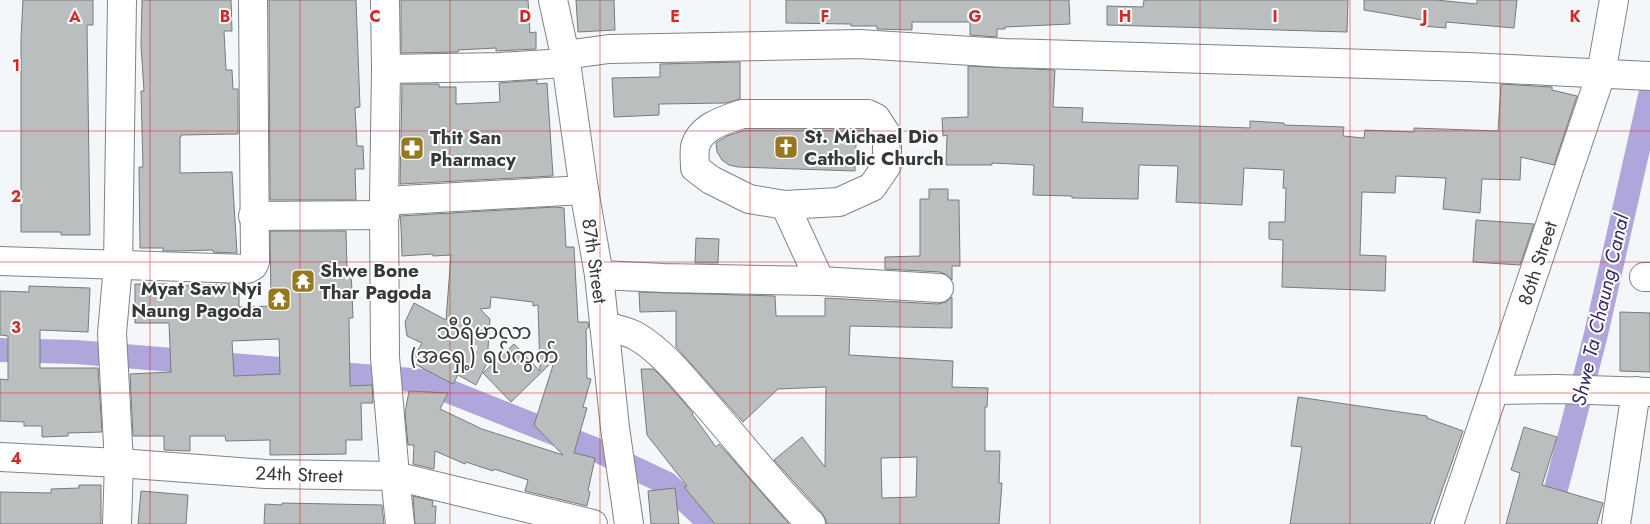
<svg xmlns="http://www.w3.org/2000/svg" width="1650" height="524" viewBox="0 0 1650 524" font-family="Jost,'Noto Sans Myanmar',sans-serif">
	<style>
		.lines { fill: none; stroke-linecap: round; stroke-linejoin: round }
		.canal { stroke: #afa6dc; stroke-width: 24 }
		.building { fill: #babebf; stroke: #777b7c; fill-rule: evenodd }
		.minor-casing { stroke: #808385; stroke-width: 30 }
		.minor { stroke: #fff; stroke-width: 28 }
		.grid { fill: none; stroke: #d62828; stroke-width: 1; stroke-opacity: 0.55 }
		.labels { text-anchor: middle; stroke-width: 4; stroke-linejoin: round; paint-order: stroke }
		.poi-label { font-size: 19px; font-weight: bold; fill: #373939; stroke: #fff; text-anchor: start }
		.street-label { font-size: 19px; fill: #373939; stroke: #fff }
		.water-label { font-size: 20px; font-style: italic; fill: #382766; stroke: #fff }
		.quarter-label { font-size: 21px; fill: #373939; stroke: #fff }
		.grid-label { font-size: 16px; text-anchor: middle; font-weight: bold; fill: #d62828; stroke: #fff; stroke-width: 4; stroke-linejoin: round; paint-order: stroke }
	</style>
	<rect width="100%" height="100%" fill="#f3f7f9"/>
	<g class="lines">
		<!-- canal -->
		<g class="canal">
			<polyline points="0,350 76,352 423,381 594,449 666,483 699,513 709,524"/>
			<polyline points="1547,524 1596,334 1650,96"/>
		</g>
	</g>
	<!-- building -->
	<g class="building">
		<polygon points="23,0 93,0 93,25 87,25 90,235 61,235 61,232 21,232 21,37"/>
		<polygon points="142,0 231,0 232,31 224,31 226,70 232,70 233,89 238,89 238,134 181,135 181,137 180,137 180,173 232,172 237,253 213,252 213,250 177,251 163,251 163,248 140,248 139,167 143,167 141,91 144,91 141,45"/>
		<polygon points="269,0 356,0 360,107 355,108 357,146 363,146 364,169 355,169 356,200 270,200"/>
		<polygon points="401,0 528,0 530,33 536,32 536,49 496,51 496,48 458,50 458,52 401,53"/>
		<polygon points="576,0 614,0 615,30 578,32"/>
		<polygon points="786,0 1069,0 1070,24 1005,27 1005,29 997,29 997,37 970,35 970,22 912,22 912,30 877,29 877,26 851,26 851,24 786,23"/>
		<polygon points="1144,0 1348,0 1347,32 1107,25 1107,6 1143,7"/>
		<polygon points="1364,0 1436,0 1477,4 1477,0 1517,0 1514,28 1446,22 1446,28 1422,26 1423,20 1364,10"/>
		<polygon points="740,62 740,99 726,103 659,104 659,115 614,117 612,78 660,77 660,64"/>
		<polygon points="968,66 1055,70 1053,107 1083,108 1082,122 1250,128 1250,121 1284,123 1284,125 1344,127 1343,136 1364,138 1365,130 1414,132 1414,128 1498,131 1501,84 1552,87 1552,90 1577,96 1554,165 1521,157 1520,180 1482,179 1480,213 1443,209 1446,178 1396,176 1395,193 1362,192 1360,255 1386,256 1385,291 1282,287 1283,240 1269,239 1269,222 1285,222 1286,188 1283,188 1284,170 1244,168 1242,205 1176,202 1178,166 1139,165 1138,199 1072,198 1072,196 1033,195 1034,165 992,163 992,165 946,165 947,135 943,136 942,118 968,117"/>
		<polygon points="537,80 537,84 547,83 553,176 400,184 402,84 439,84 439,87 456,87 456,104 500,102 499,83"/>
		<polygon points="745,130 864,130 871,142 856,142 855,171 738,167 729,165 722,160 717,152 716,143 727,136"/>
		<polygon points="929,189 948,189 948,200 959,200 960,266 952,266 952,280 947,275 940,272 885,269 885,257 920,256 920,199 929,199"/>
		<polygon points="555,207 564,208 566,247 574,247 578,322 588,322 589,327 586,329 587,378 591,379 583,407 587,408 574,453 595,458 588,491 590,492 587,506 525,491 528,480 494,469 493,471 466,462 465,464 435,451 434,469 413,464 414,445 408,445 405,413 409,391 448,393 440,409 482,429 563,455 534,425 555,359 511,402 483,373 514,344 540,371 538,305 533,306 533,302 491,297 490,308 480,309 490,319 487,363 476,385 458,375 453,384 411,362 422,343 407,336 405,322 414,303 446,320 451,255 433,256 433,254 402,256 401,227 400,216"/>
		<polygon points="1476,220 1534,224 1520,265 1473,262"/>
		<path d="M270,231H346L347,268H351L353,318H349L350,386L372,385L373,403H361L362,440H346V454L270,455V440L226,441L225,436H190V451L164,450V436H133L130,374L171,372L169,323H135V284H167V286L229,284L230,292L239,291V307L271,306ZM279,339L280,374L234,376L232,341Z"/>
		<polygon points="696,238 719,239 718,263 695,263"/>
		<polygon points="29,286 90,288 88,332 40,330 40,368 98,368 102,432 68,433 68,436 42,437 42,426 24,426 24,422 0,421 0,379 8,380 8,336 0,335 0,291 29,292"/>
		<path d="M639,292L775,296L776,316H825V298L938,304L946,302L952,297V328L850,326L849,355L953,361L952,387L988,388L987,407H985V451H1000L999,483H1002L999,524H826V520L822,513L774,460L802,437L825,467L826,387L778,389L743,422L676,347V311L640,312ZM917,457L916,497L882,498L881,458Z"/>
		<polygon points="1620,312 1650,313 1650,372 1620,371"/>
		<polygon points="641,369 653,369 658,373 693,413 692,414 716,447 719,444 789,524 715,524 684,487 687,486 647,435"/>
		<polygon points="1298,397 1427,416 1427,418 1463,431 1430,524 1290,524 1302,447 1291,446"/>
		<polygon points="1524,427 1557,437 1542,485 1603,503 1597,524 1506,524 1520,473 1511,470"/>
		<polygon points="79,485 101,485 101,524 0,524 0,492 51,493 51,489 79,488"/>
		<polygon points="675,488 679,524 651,524 648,491"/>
		<polygon points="141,491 188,495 186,524 138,524"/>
		<polygon points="413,496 433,501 432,506 436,506 435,524 415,524"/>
		<polygon points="282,503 382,505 384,524 264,524 265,504 282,505"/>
	</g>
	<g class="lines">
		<!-- minor casing -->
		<g class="minor-casing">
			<g id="minor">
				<polyline points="385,0 386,69 384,201 385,357 395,476 400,524"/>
				<polyline points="553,0 565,55 584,190 599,275 615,428 629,524"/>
				<polyline points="565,55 609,49 859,44 1004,53 1468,67 1650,76"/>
				<polyline points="386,69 500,67 566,63"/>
				<polyline points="384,201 584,190"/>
				<path d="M785,205L839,202L872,187L887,165V135L876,118L868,114H742C724,120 700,127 695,147C694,154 695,161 695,168L711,180L749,199L785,205L820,281"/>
				<polyline points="253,216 385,215"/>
				<polyline points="0,261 247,269 253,266 255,262 253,0"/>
				<polyline points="599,275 664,278 820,281 939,288"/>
				<polyline points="1644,277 1650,277"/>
				<path d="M604,325C614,329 627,331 636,336C660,350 679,373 697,394C736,437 770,483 811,524"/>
				<polyline points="1495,390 1557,389 1650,392"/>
				<polyline points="0,457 119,463 266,474 395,476 593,524"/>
				<polyline points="117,524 119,463 112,333 118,266 122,0"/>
				<polyline points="1449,524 1601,74 1614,0"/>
				<polyline points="1616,524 1636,391"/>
			</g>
		</g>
		<!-- minor -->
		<use href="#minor" class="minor"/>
	</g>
	<!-- grid -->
	<path class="grid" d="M150,0V524M300,0V524M450,0V524M600,0V524M750,0V524M900,0V524M1050,0V524M1200,0V524M1350,0V524M1500,0V524M0,131H1650M0,262H1650M0,393H1650"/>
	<!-- icons -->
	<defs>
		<g id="church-square" transform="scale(1.25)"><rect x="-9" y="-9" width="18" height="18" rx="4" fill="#95781f" stroke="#fff"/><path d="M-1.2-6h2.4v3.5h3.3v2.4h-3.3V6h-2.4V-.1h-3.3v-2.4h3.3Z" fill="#fff"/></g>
		<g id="pharmacy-square" transform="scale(1.25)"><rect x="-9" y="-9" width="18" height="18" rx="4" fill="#95781f" stroke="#fff"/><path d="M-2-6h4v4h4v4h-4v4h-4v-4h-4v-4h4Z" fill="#fff"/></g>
		<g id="temple-square" transform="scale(1.25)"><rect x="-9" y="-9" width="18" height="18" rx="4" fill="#95781f" stroke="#fff"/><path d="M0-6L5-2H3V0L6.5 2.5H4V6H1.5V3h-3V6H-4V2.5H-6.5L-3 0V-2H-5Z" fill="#fff"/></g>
	</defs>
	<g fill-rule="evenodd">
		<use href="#church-square" x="786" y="147"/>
		<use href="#pharmacy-square" x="412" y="148"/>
		<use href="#temple-square" x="303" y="281"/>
		<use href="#temple-square" x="279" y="299"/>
	</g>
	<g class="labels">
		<!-- poi labels -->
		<g class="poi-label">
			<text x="804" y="143">St. Michael Dio<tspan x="804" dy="22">Catholic Church</tspan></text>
			<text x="430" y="144">Thit San<tspan x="430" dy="22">Pharmacy</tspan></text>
			<text x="320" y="277">Shwe Bone<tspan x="320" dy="22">Thar Pagoda</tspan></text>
			<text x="262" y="295" text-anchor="end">Myat Saw Nyi<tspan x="262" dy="22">Naung Pagoda</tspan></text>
		</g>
		<!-- street labels -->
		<g class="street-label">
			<text transform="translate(595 261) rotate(82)" y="7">87th Street</text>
			<text transform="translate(1537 263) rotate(-72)" y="7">86th Street</text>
			<text transform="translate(299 474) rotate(2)" y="7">24th Street</text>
		</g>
		<!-- water labels -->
		<g class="water-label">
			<text transform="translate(1600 310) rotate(-77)" y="7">Shwe Ta Chaung Canal</text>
		</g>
		<!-- quarter labels -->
		<g class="quarter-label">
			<text x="484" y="339">သီရိမာလာ<tspan x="484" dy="24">(အရှေ့) ရပ်ကွက်</tspan></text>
		</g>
	</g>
	<g class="grid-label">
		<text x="75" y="22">A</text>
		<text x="225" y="22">B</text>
		<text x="375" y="22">C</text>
		<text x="525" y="22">D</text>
		<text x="675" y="22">E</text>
		<text x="825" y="22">F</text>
		<text x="975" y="22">G</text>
		<text x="1125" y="22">H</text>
		<text x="1275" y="22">I</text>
		<text x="1425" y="22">J</text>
		<text x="1575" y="22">K</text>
		<text x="16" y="71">1</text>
		<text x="16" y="202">2</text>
		<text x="16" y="333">3</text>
		<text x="16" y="464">4</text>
	</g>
</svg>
